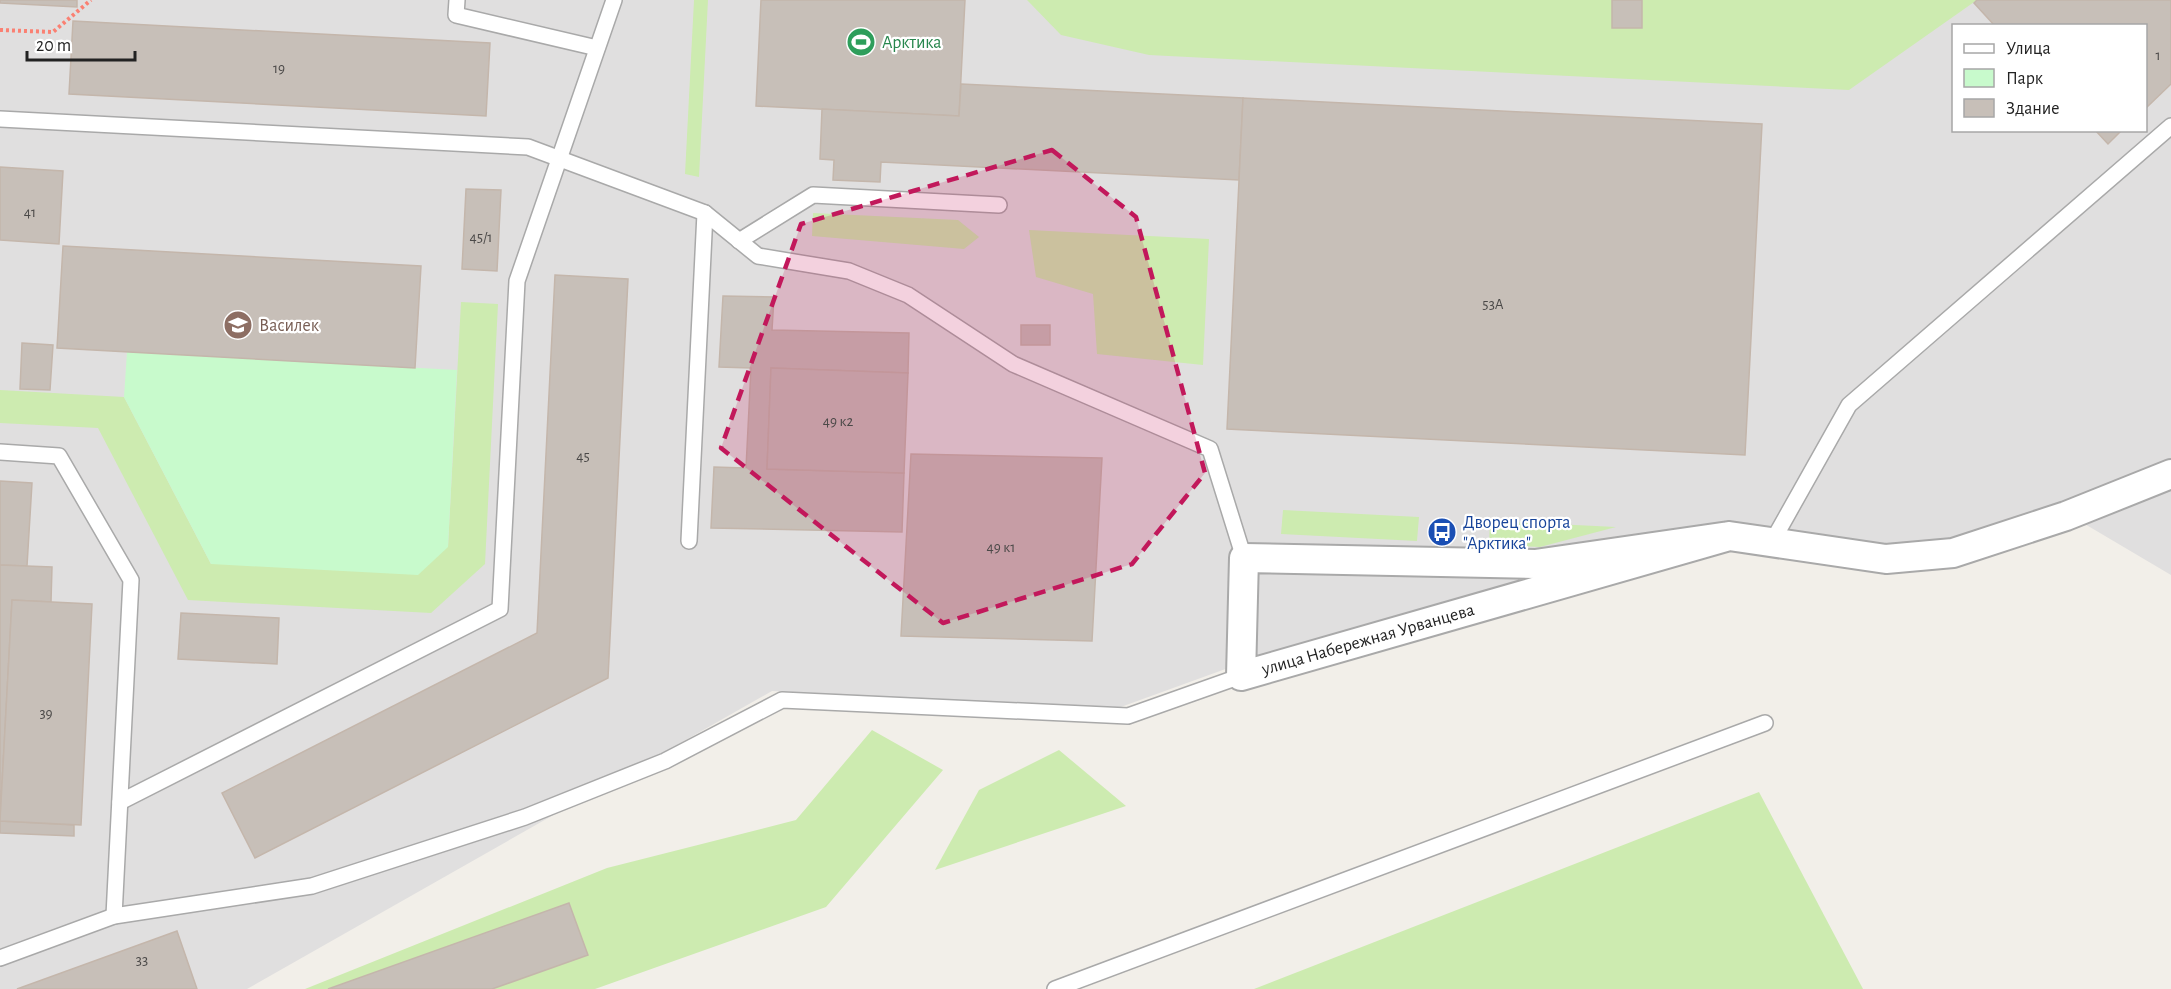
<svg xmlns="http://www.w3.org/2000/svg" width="2171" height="989" viewBox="0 0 2171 989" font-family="'Alegreya Sans',sans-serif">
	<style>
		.residential { fill: #e0dfdf; fill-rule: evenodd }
		.grass { fill: #cdebb0 }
		.park { fill: #c8facc }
		.building { fill: #c7bfb8; stroke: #c4b6ab; stroke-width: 1.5 }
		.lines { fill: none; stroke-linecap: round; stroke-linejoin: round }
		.service-casing { stroke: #a9a9a9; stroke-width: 18 }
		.minor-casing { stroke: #a9a9a9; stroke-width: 32 }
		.path { stroke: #fa8072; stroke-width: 4; stroke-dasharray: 3 3; stroke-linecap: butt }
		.service { stroke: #fff; stroke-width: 15 }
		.minor { stroke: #fff; stroke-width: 28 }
		.marked { fill: #c2185b; fill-opacity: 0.2; stroke: #c2185b; stroke-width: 4.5; stroke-dasharray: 12 8; stroke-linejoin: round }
		.labels { text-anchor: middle; stroke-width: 4.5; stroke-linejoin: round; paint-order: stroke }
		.number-label { font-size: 15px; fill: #4b4948 }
		.leisure-label { font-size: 18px; fill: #27864d; stroke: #fff; text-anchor: start }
		.education-label { font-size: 18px; fill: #785e54; stroke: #fff; text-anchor: start }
		.transit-label { font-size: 18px; fill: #164399; stroke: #fff; text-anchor: start }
		.street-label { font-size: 18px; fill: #222; stroke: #fff }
	</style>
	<rect width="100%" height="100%" fill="#f2efe9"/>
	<!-- residential -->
	<path class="residential" d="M0,0H2171V575L2056,507L1943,544L1876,551L1719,527L1231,667L1118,708L772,691L247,989H0ZM1954,26H2146V130H1954Z"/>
	<!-- grass -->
	<g class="grass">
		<polygon points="694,0 708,0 699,177 685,174"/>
		<polygon points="1027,0 1977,0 1849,90 1149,55 1061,35"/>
		<polygon points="813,213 958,220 979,237 964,249 812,236"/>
		<polygon points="1029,230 1209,239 1203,365 1097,354 1093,294 1036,277"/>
		<polygon points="461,302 498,304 485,564 431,613 188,600 98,428 0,423 0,390 124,397 211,564 448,547"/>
		<polygon points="1283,510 1419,517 1417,541 1281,534"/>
		<polygon points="1490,521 1616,527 1540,547 1489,545"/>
		<polygon points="872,730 943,770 826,907 595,989 305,989 607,868 796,820"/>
		<polygon points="1059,750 1126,806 935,870 979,790"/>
		<polygon points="1759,792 1863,989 1254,989"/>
	</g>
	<!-- park -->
	<polygon class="park" points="127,352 457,370 448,547 418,575 211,564 124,397"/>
	<!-- building -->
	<g class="building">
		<polygon points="0,0 77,0 77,7 0,3"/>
		<polygon points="761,0 965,0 959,116 756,106"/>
		<rect x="1612" y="0" width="30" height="28"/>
		<polygon points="1977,0 2171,0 2171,84 2146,108 2146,26 1995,26 1974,3"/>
		<polygon points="73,21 490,43 486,116 69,94"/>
		<polygon points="961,84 1243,98 1239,180 881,162 880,182 833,180 834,160 820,159 822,109 959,116"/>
		<polygon points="1243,98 1762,124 1745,455 1227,429"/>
		<polygon points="2095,130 2122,130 2108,144"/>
		<polygon points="0,167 63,171 59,244 0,240"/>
		<polygon points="466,189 501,190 497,271 462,269"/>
		<polygon points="63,246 421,266 415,368 57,348"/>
		<polygon points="555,275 628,279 608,678 255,858 222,793 537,633"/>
		<polygon points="723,296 774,297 772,330 909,333 908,373 771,368 767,469 904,473 902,532 711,528 714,467 746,468 751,368 719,367"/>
		<rect x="1021" y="325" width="29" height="20"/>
		<polygon points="22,343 53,345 50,390 20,389"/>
		<polygon points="771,368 908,373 904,473 767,469"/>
		<polygon points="911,454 1102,458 1092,641 901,636"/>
		<polygon points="0,481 32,483 27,566 0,565"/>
		<polygon points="0,565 52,567 51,602 12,600 0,821 74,825 74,836 0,833"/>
		<polygon points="12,600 92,604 81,825 0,821"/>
		<polygon points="181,613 279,618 277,664 178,659"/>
		<polygon points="569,903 588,955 492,989 328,989"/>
		<polygon points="177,931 197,989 17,989"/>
	</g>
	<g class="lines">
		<!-- service casing -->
		<g class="service-casing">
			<g id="service">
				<polyline points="457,0 456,15 597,48"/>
				<polyline points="0,119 528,147 705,213 758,256 849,271 908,295 1013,364 1210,449 1244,558"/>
				<polyline points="739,241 813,195 999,205"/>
				<polyline points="0,452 59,456 131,580 114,916"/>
				<polyline points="689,541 705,213"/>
				<polyline points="1772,542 1849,405 2171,126"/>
				<polyline points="120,802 500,609 517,281 614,0"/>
				<polyline points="0,958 114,916 312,886 525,817 665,761 782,700 1128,716 1241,676"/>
				<polyline points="1055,989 1765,723"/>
			</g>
		</g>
		<!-- minor casing -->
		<g class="minor-casing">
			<polyline id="minor" points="1729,536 1241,676 1244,558 1535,564 1729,536 1886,559 1953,553 2066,516 2171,474"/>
		</g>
		<!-- path -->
		<polyline class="path" points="0,30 53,32 91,0"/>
		<!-- service -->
		<use href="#service" class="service"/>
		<!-- minor -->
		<use href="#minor" class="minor"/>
	</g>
	<!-- marked area -->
	<path class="marked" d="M1052,150L1136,217L1205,473L1132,564L943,623L721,448L801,224Z"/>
	<!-- icons -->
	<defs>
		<g id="stadium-disc" transform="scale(1.5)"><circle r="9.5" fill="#2e9e5b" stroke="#fff"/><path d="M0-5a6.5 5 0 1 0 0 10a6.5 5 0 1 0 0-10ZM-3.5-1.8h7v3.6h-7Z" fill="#fff"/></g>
		<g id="school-disc" transform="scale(1.5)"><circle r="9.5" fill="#8d6e63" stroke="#fff"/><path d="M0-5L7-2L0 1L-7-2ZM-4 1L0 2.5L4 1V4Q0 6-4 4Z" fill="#fff"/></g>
		<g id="bus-disc" transform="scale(1.5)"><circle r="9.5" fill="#1a4fb4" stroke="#fff"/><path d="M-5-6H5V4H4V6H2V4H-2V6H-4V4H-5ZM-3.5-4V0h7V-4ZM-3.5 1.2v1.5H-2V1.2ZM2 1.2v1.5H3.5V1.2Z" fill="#fff"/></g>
	</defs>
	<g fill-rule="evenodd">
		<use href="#stadium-disc" x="861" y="42"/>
		<use href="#school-disc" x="238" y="325"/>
		<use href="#bus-disc" x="1442" y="532"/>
	</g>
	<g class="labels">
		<!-- number labels -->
		<g class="number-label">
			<text x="2158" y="60">1</text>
			<text x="279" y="73">19</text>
			<text x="30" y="217">41</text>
			<text x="481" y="242">45/1</text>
			<text x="1493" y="309">53А</text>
			<text x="838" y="426">49 к2</text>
			<text x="583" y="461">45</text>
			<text x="1001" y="552">49 к1</text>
			<text x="46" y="718">39</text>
			<text x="142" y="965">33</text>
		</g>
		<!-- leisure labels -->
		<g class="leisure-label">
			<text x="882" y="48">Арктика</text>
		</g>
		<!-- education labels -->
		<g class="education-label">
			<text x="259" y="331">Василек</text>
		</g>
		<!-- transit labels -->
		<g class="transit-label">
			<text x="1463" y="528">Дворец спорта<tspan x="1463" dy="21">"Арктика"</tspan></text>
		</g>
		<!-- street labels -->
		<g class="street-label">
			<text transform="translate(1368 639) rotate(-16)" y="6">улица Набережная Урванцева</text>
		</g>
	</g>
	<!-- legend -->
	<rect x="1952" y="24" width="195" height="108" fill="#ffffff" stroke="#a7a7a7" stroke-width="1.5"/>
	<rect x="1964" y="44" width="30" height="9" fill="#ffffff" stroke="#a7a7a7" stroke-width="1.5"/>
	<text x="2006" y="54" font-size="18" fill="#222222">Улица</text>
	<rect x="1964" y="69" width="30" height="18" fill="#c8facc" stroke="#a7a7a7" stroke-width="1.5"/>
	<text x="2006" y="84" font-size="18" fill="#222222">Парк</text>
	<rect x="1964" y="99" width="30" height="18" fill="#c7bfb8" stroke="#a7a7a7" stroke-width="1.5"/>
	<text x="2006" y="114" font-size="18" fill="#222222">Здание</text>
	<!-- scale -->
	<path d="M27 51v9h108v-9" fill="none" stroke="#222222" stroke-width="3"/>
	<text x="36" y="51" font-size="18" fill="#222222" stroke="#ffffff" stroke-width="4.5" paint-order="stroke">20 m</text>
</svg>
